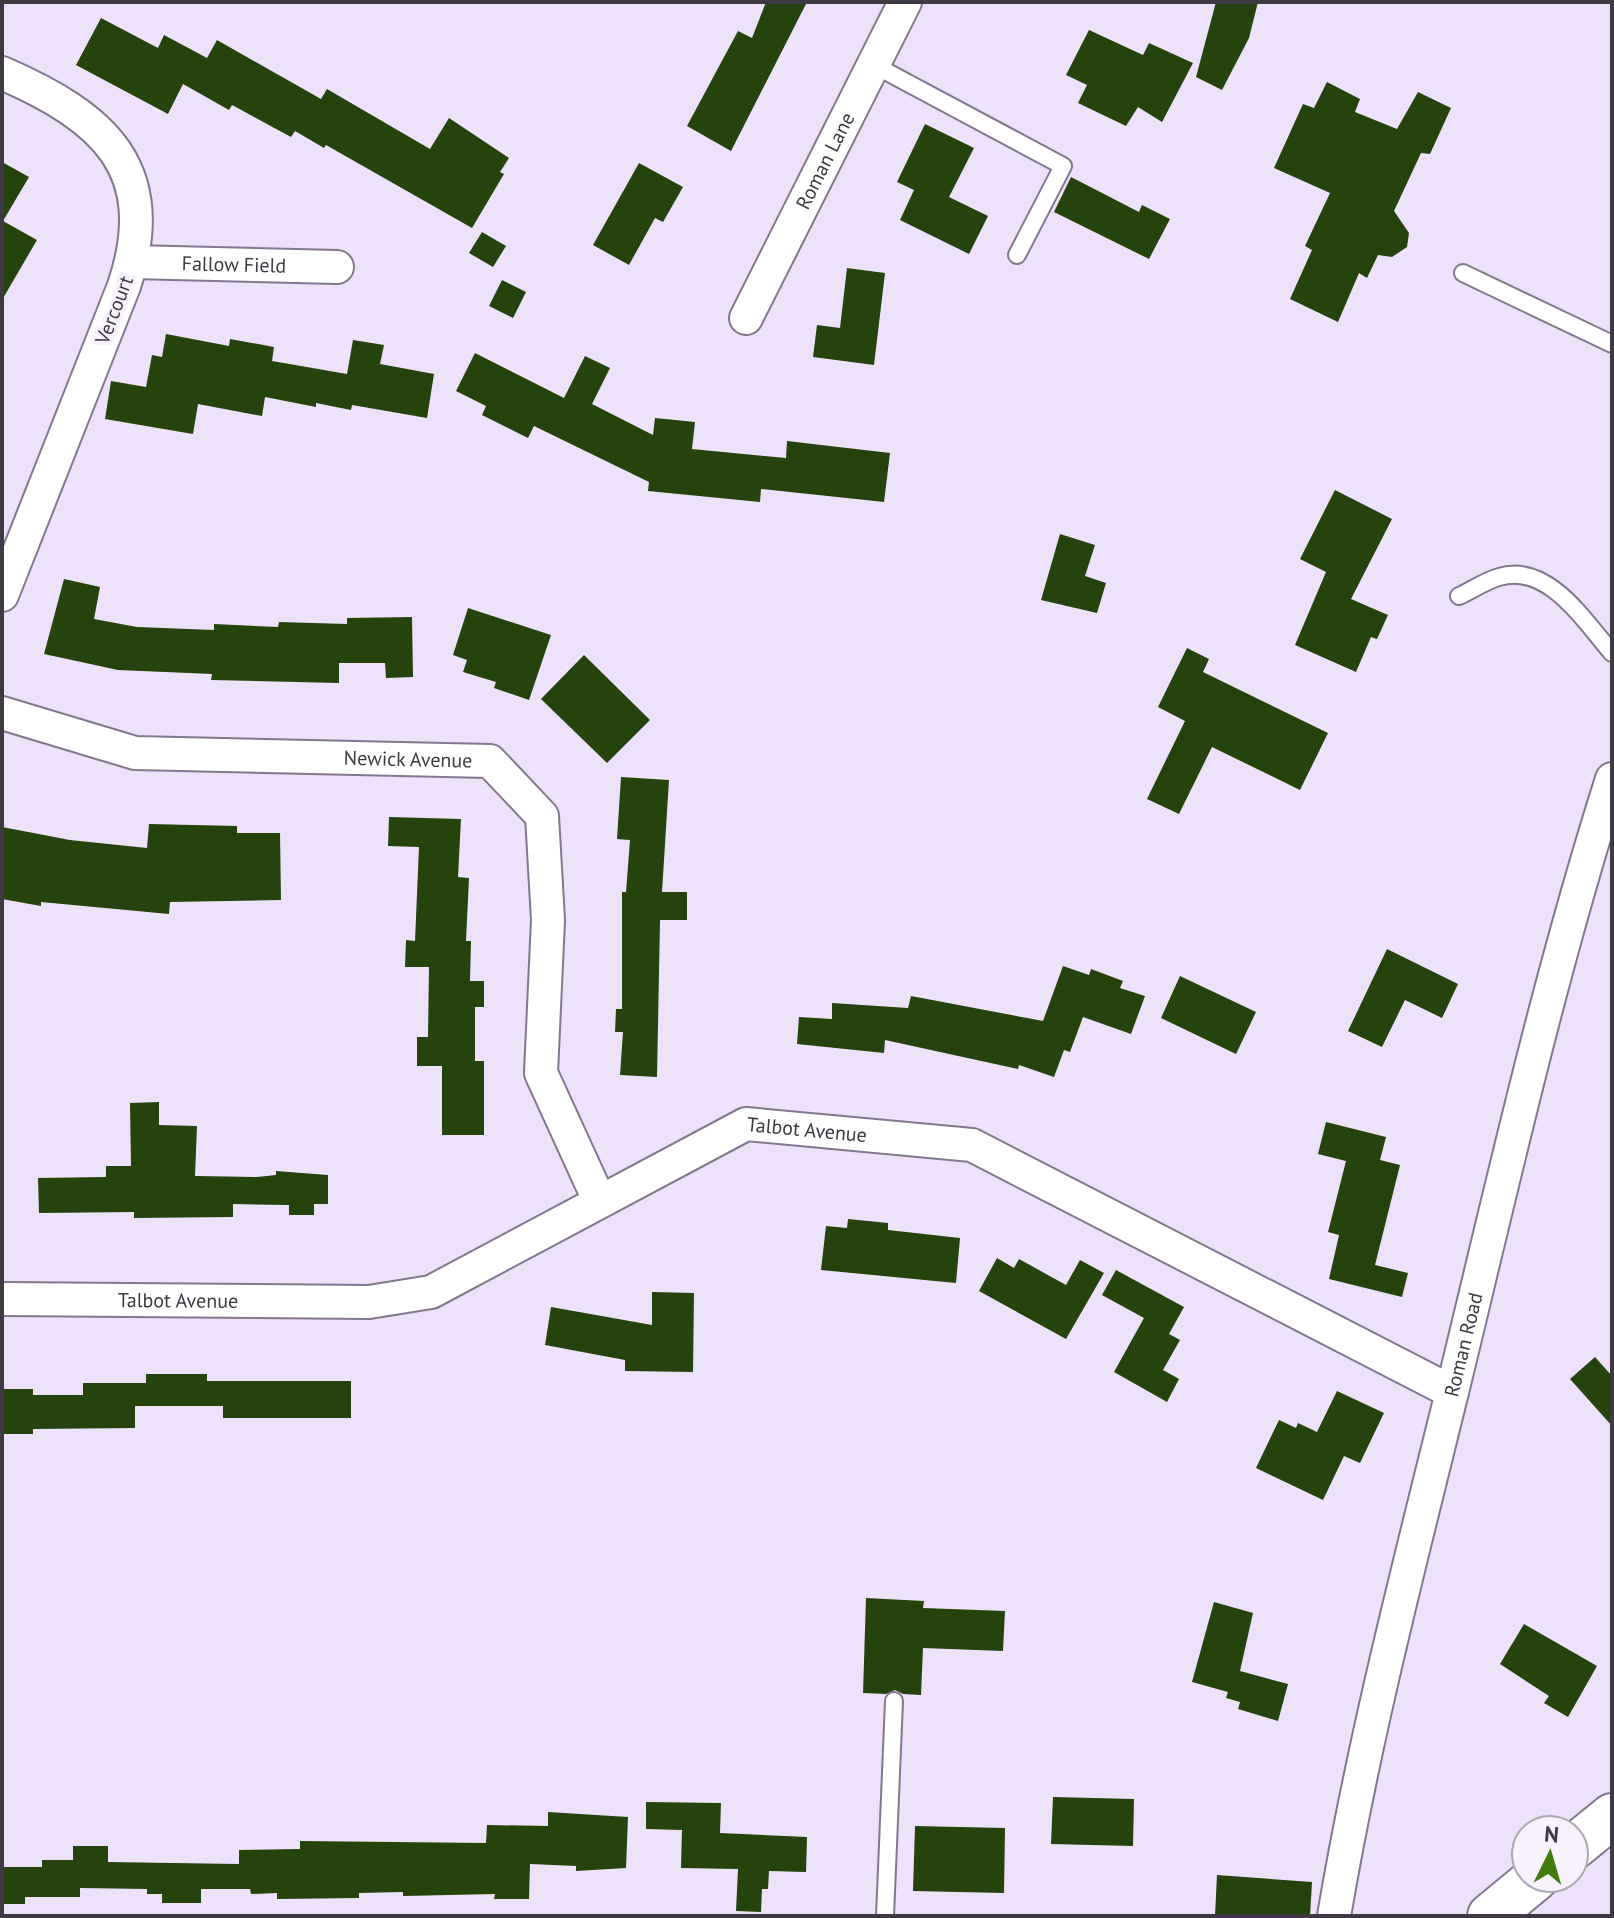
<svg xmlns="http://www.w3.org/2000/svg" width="1614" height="1918" viewBox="0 0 1614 1918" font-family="'PT Sans',sans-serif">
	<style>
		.building { fill: #25430c }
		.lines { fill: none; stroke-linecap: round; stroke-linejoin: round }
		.service-casing { stroke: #82778d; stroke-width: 20 }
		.minor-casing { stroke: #82778d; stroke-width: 36 }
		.secondary-casing { stroke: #82778d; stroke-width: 48 }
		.service { stroke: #fff; stroke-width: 16 }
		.minor { stroke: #fff; stroke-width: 32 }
		.secondary { stroke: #fff; stroke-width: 44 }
		.labels { text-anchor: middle; stroke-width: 8; stroke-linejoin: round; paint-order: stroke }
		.street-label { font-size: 20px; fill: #3e3942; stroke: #f7f2fc }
	</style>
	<rect width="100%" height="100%" fill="#eee1fa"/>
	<!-- building -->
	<g class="building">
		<polygon points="766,2 807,2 731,151 687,126 738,31 752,38"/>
		<polygon points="1216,2 1258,2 1249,38 1222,90 1196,77"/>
		<polygon points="101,18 158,48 164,35 207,58 217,40 321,99 327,89 430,149 449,118 509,158 500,172 504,174 472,228 326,145 324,148 295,131 291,137 232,105 229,110 183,84 168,114 76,65"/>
		<polygon points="1089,30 1143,55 1149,43 1193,63 1162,122 1138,107 1126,126 1078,103 1087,85 1066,75"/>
		<polygon points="1327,82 1360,99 1355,112 1397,129 1418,92 1451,108 1430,154 1421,153 1394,211 1409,233 1407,247 1392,257 1378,255 1367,278 1359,273 1338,322 1290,299 1312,250 1305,246 1330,193 1274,168 1303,104 1314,108"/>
		<polygon points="925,124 974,148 949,197 988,216 969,254 900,220 914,190 897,182"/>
		<polygon points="2,162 29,177 3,221 37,240 2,300"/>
		<polygon points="639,163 683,187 663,222 655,218 629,265 593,245"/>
		<polygon points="1071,177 1139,212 1142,205 1170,219 1149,259 1054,212"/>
		<polygon points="482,232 506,246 493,267 469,253"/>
		<polygon points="847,268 885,273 874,365 813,357 817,325 840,328"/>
		<polygon points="502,280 526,292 513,318 489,306"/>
		<polygon points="166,334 229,346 230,339 274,347 272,361 347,374 353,340 384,345 380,364 434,374 427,418 352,405 351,410 316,403 316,407 265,397 262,416 198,404 193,434 105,419 111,381 146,387 152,355 162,357"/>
		<polygon points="475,353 564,398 585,356 610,368 592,404 653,435 655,418 695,422 692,449 786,458 787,441 890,453 884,502 761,489 760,502 648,491 649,482 534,426 528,438 482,415 486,406 456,391"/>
		<polygon points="1335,490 1392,519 1351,599 1388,615 1377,639 1371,637 1356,672 1295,645 1326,572 1300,559"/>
		<polygon points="1060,534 1095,545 1085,576 1106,583 1097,613 1041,600"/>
		<polygon points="64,579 100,587 94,619 137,627 214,630 214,624 278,627 279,622 347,624 347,618 412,617 413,677 386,678 385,663 339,663 339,683 211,680 212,674 118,670 44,654"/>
		<polygon points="468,608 551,635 529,700 494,688 496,682 463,672 467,660 453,655"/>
		<polygon points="1187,648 1209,659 1203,672 1328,733 1300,790 1212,747 1179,814 1147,799 1185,721 1158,707"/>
		<polygon points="584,655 650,720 607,763 541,699"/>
		<polygon points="621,777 669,780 662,892 687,892 687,920 660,920 657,1077 620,1075 623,1032 615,1032 616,1009 622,1009 622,892 626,892 630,840 617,839"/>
		<polygon points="389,817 461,819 458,877 469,878 466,941 471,941 470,981 484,981 484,1007 475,1007 475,1061 484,1061 484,1135 442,1135 442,1066 417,1066 417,1037 428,1037 429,967 405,967 406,940 415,941 419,847 388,846"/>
		<polygon points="149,824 237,826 237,833 280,833 281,900 170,902 169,914 41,902 41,906 2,899 2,827 70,840 147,848"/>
		<polygon points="1387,949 1458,984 1442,1018 1405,1000 1382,1047 1348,1031"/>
		<polygon points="1063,966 1089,975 1091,969 1123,981 1120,988 1145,996 1131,1034 1083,1017 1070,1052 1064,1050 1054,1077 1019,1065 1018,1069 885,1040 884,1053 797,1044 799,1017 832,1019 832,1003 908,1008 911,996 1043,1021"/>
		<polygon points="1180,976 1256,1012 1236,1054 1161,1018"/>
		<polygon points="159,1102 159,1125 197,1126 195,1176 257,1177 276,1175 276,1171 328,1175 328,1204 314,1204 314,1215 289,1215 289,1205 233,1204 233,1217 134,1218 134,1212 39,1213 38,1178 106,1177 106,1166 131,1166 130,1103"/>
		<polygon points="1326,1122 1386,1137 1380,1160 1400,1165 1375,1265 1408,1273 1402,1297 1329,1279 1339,1235 1328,1232 1346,1161 1318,1154"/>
		<polygon points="848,1219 888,1223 888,1230 960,1238 956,1283 821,1270 826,1226 847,1228"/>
		<polygon points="997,1258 1014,1268 1019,1259 1066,1285 1080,1260 1104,1273 1066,1339 979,1291"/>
		<polygon points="1116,1270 1184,1307 1169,1334 1180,1340 1163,1370 1179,1379 1167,1402 1114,1372 1144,1318 1102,1295"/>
		<polygon points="652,1292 694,1293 693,1372 625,1371 625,1360 545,1345 551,1307 652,1325"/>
		<polygon points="1595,1357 1612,1376 1612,1426 1570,1379"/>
		<polygon points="146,1374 207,1374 207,1381 351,1381 351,1418 223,1418 223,1406 135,1406 135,1428 33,1429 33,1434 2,1434 2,1389 33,1389 33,1395 83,1395 83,1383 146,1383"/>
		<polygon points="1337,1391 1384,1413 1360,1463 1344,1456 1323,1500 1256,1468 1279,1420 1296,1428 1298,1423 1317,1432"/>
		<polygon points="866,1598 924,1601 923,1608 1005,1611 1003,1651 923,1648 921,1695 903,1694 895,1690 886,1694 863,1693"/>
		<polygon points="1214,1602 1253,1613 1240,1671 1288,1684 1278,1721 1238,1709 1240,1702 1226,1698 1228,1692 1192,1682"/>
		<polygon points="1524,1624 1597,1666 1568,1717 1544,1703 1549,1696 1500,1664"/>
		<polygon points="1053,1797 1134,1799 1133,1846 1051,1844"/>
		<polygon points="646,1802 721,1803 720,1833 807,1837 806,1872 769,1871 768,1889 762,1889 761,1912 736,1911 738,1869 681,1868 682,1830 646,1829"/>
		<polygon points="548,1812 628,1817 626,1868 576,1871 576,1866 530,1864 529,1899 494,1899 495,1894 403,1896 403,1892 359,1893 359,1898 277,1899 277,1893 251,1894 250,1889 201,1889 201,1903 162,1903 162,1894 147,1894 147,1889 80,1888 80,1897 25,1897 25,1904 2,1904 2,1867 42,1867 42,1860 73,1860 73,1846 108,1846 108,1862 239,1864 239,1850 300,1849 300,1841 486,1843 487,1825 548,1826"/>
		<polygon points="915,1826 1005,1828 1004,1893 913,1891"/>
		<polygon points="1217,1875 1312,1882 1310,1916 1215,1916"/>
	</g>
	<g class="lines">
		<!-- service casing -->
		<g class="service-casing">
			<g id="service">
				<polyline points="874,65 1063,166 1017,255"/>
				<polyline points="1463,273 1612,344"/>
				<path d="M1459,596C1472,590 1485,581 1499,577C1548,562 1585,622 1612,653"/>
				<polyline points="885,1916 894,1701"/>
			</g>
		</g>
		<!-- minor casing -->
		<g class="minor-casing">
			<g id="minor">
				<path d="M2,73C103,117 163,168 124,286L2,595"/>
				<path id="s1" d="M132,262L337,267"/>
				<path id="s2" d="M746,318L905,2"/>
				<path id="s3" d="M2,713L135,753L490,761L542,816L548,920L541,1073L599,1200"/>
				<path id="s4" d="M2,1299L369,1302L431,1292L746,1124L972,1145L1452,1392"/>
				<path id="s5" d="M1334,1916C1364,1739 1409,1566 1452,1392C1502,1187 1548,980 1612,779"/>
			</g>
		</g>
		<!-- secondary casing -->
		<g class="secondary-casing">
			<g id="secondary">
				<polyline points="1574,1847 1612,1816"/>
				<polyline points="1490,1916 1536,1878"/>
			</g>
		</g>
		<!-- service -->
		<use href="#service" class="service"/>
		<!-- minor -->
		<use href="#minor" class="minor"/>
		<!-- secondary -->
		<use href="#secondary" class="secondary"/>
	</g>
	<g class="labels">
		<!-- street labels -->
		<g class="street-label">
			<text dy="7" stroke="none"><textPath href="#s2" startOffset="176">Roman Lane</textPath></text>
			<text dy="7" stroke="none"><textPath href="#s1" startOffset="102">Fallow Field</textPath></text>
			<text transform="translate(114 310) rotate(-69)" y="7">Vercourt</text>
			<text dy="7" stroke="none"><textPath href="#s3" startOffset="412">Newick Avenue</textPath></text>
			<text dy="7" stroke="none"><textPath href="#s4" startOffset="848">Talbot Avenue</textPath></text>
			<text dy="7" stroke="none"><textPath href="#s4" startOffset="176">Talbot Avenue</textPath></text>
			<text dy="7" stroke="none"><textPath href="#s5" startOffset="586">Roman Road</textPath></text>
		</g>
	</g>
	<!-- border -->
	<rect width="1614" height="1918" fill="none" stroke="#3e3942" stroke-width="8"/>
	<!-- north arrow -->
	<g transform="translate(1550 1854) rotate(5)"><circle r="38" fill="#f7f2fc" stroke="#ada8b2" stroke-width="2"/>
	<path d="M0-6L14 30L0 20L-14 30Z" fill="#447b0e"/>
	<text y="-12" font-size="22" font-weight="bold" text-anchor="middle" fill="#3e3942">N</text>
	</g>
</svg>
